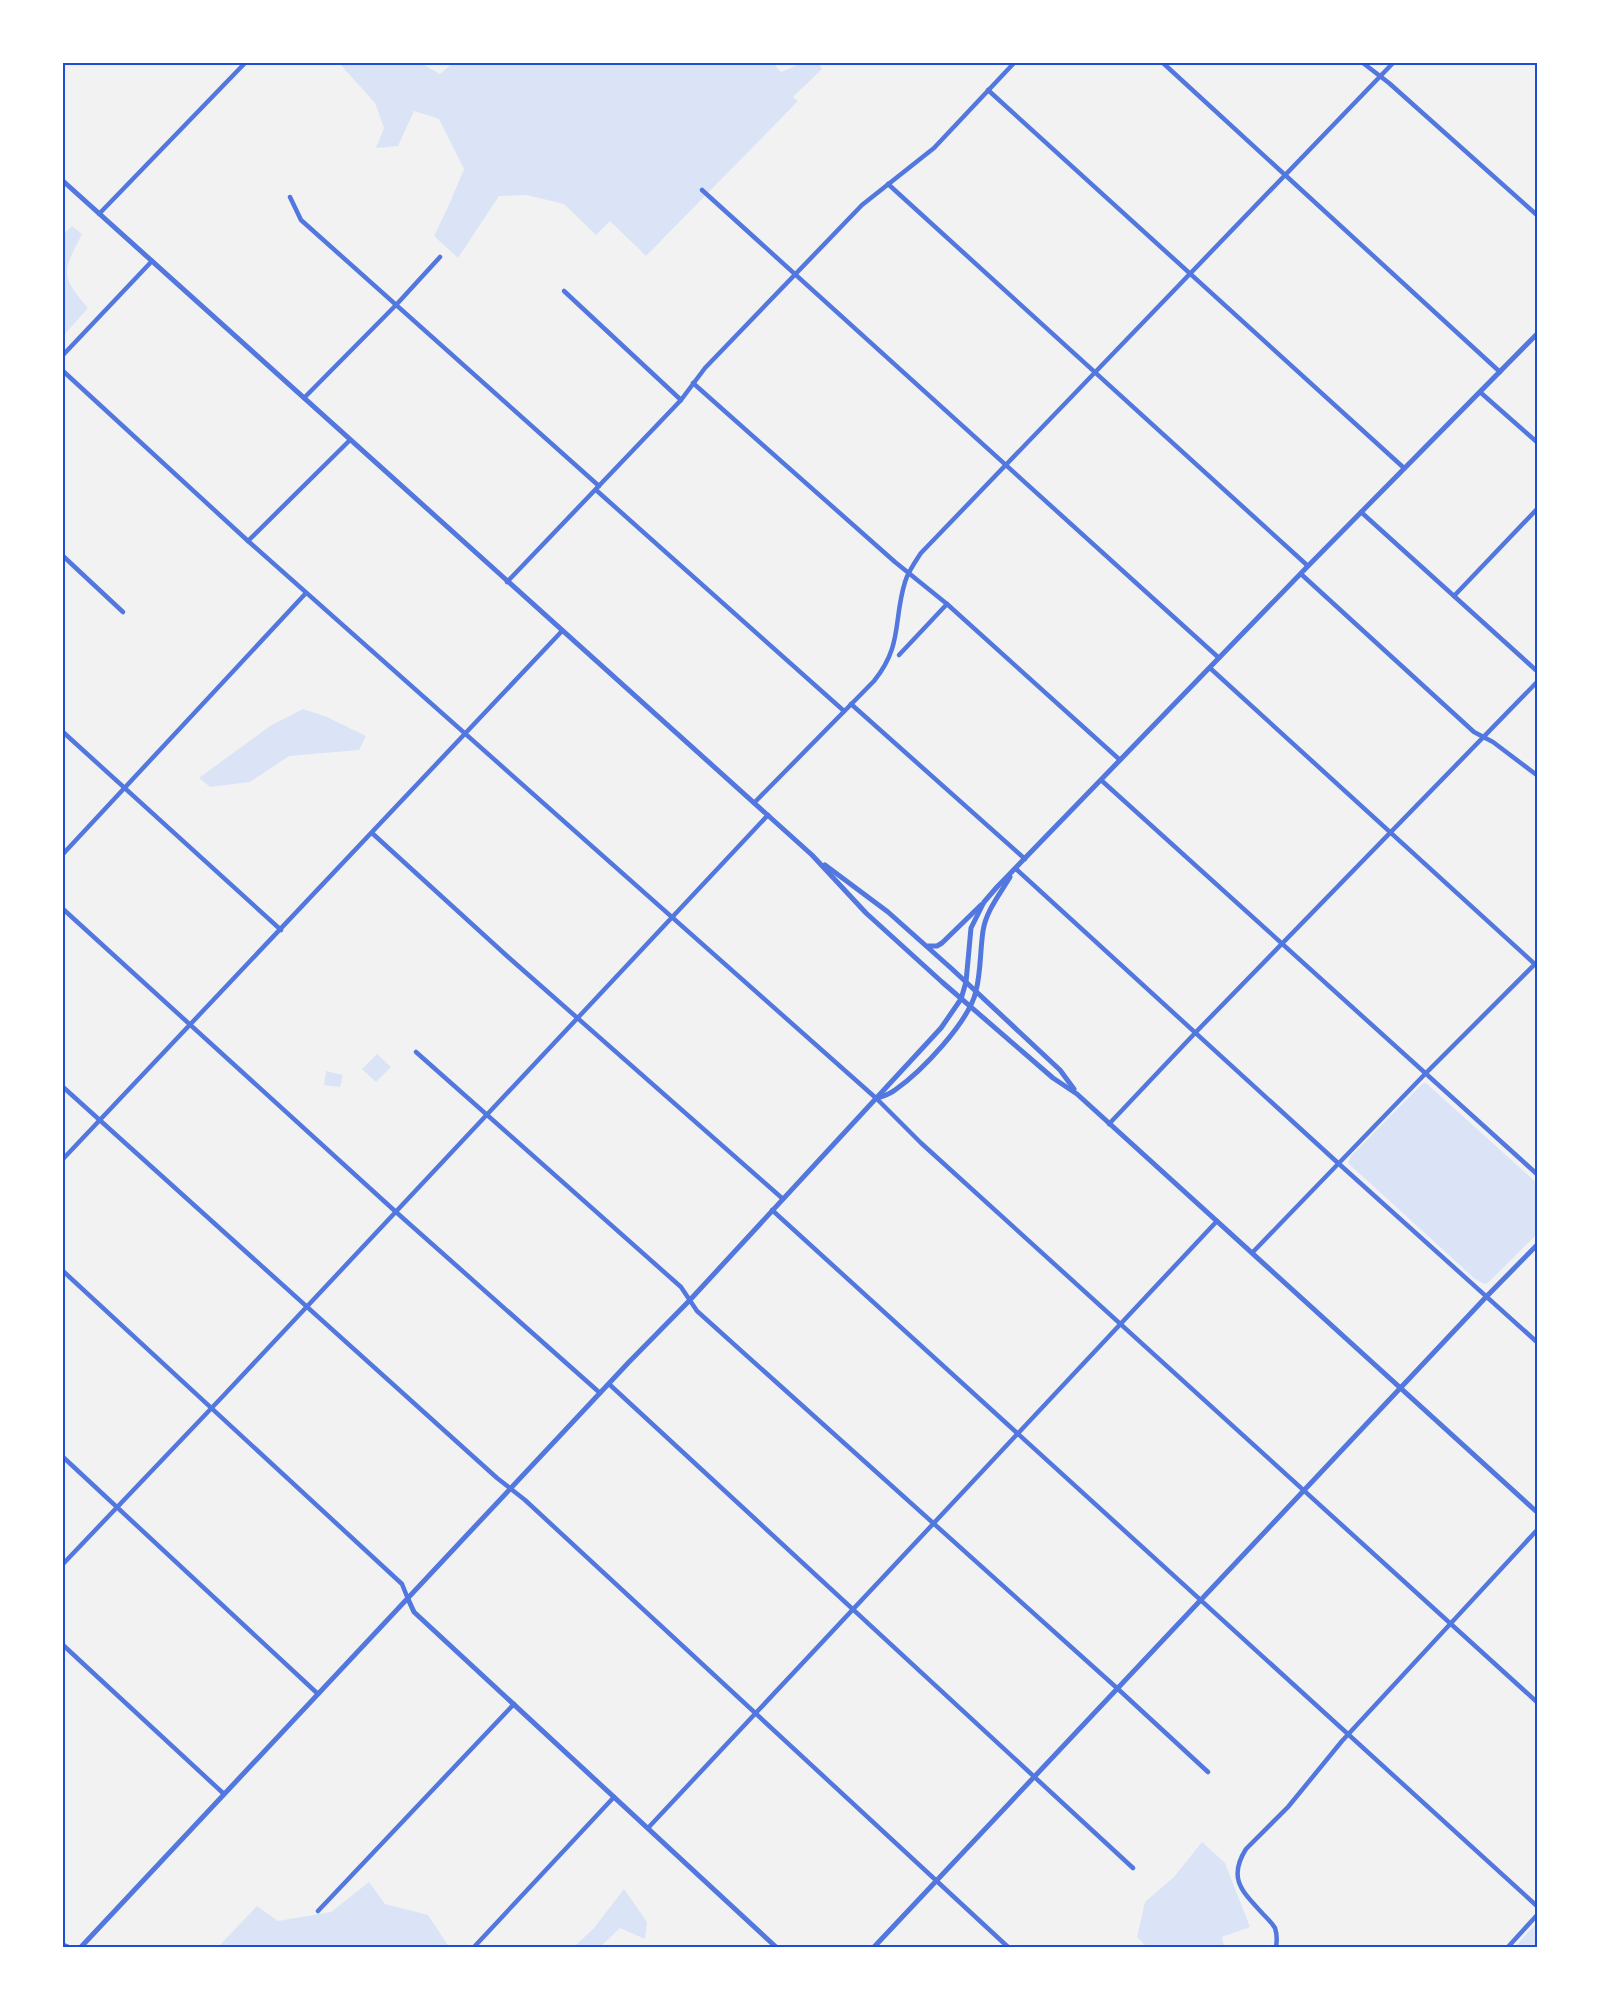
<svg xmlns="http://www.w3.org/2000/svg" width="1601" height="2010" viewBox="0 0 1601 2010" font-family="'Open Sans',sans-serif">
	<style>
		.green { fill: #dbe4f7 }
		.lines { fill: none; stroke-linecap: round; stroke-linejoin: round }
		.minor { stroke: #5277de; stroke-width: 4.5 }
		.tertiary { stroke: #5277de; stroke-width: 5 }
		.neatline { fill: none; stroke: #1d4ed8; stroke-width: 2 }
	</style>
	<rect width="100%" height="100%" fill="#f2f2f2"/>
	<!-- green -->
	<g class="green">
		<polygon points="339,63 421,63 440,74 453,63 773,63 781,72 802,63 818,63 822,69 793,97 798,101 646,256 610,221 596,235 564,204 526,195 499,196 458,258 434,236 448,207 464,169 439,119 414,111 398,146 376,148 384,128 375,103"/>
		<path d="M72,226L82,234C63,272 59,274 88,308L63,336V234Z"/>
		<polygon points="303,709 327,717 366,736 359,750 289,756 250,782 210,787 199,778 270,726"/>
		<polygon points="377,1054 391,1067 376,1082 362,1069"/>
		<polygon points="326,1071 343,1075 340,1087 324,1085"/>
		<polygon points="1426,1083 1538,1184 1538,1233 1489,1282 1485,1284 1475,1279 1348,1163 1351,1156 1422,1084"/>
		<polygon points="1202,1842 1225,1863 1250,1927 1222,1937 1224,1947 1147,1947 1137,1937 1145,1902 1174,1877"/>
		<polygon points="369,1882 385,1904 428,1915 449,1947 218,1947 257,1906 278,1921 331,1912"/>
		<polygon points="624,1889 647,1922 645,1939 620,1928 600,1947 574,1947 594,1928"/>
		<polygon points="1538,1921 1538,1947 1515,1947"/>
	</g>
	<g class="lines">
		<!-- minor -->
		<g class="minor">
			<polyline points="1163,63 1500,372"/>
			<polyline points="1363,63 1389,83 1538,216"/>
			<polyline points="988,90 1404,468"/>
			<polyline points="888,184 1308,566"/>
			<polyline points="702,190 1219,658"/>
			<polyline points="290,197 301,220 599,486"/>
			<polyline points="99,214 245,63"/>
			<polyline points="564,291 681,400"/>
			<polyline points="63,355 152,261"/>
			<polyline points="63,371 248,541 877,1099 921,1143 1538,1703"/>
			<polyline points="693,383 895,562 947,604 1120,760"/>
			<polyline points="1480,392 1538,443"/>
			<polyline points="304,398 396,305 440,257"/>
			<polyline points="596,490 844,711"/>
			<polyline points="1361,512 1538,672"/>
			<polyline points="248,541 350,440"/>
			<polyline points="63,556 123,612"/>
			<polyline points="1301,574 1474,732 1493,742 1538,776"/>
			<polyline points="507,582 681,400 705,368 862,205 934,148 1014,63"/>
			<polyline points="1454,596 1538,508"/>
			<polyline points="899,655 947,604"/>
			<polyline points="1210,668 1538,967"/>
			<polyline points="851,704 1025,859"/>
			<polyline points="63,732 281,930"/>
			<polyline points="1101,780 1538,1175"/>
			<path d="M754,803L874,681C903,645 893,621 905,582C908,572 915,562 921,553L1393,63"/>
			<polyline points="372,833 507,956 783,1199"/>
			<polyline points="63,854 306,593"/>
			<polyline points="1016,869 1338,1163 1538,1343"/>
			<polyline points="63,909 396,1212 600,1393"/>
			<polyline points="416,1052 681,1287 697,1311 1118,1689 1208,1772"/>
			<polyline points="63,1087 497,1478 525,1500 1008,1947"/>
			<polyline points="1109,1124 1196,1032 1538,681"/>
			<polyline points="63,1159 562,631"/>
			<polyline points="772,1210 1538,1907"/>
			<polyline points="1252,1253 1425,1074 1538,961"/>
			<polyline points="63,1271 402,1584 408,1599"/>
			<polyline points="609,1384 1133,1868"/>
			<polyline points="63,1457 318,1694"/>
			<polyline points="63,1564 224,1395 768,815"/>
			<polyline points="63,1645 224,1794"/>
			<polyline points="648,1828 1217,1221"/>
			<polyline points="318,1911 514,1704"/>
			<polyline points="474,1947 614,1797"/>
			<path d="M1276,1947C1277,1941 1277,1934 1275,1928C1272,1923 1267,1918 1263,1914C1243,1892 1227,1879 1246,1849L1288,1807L1342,1741L1538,1529"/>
			<polyline points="1508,1947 1538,1914"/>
		</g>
		<!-- tertiary -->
		<g class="tertiary">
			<polyline points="63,181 812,855 866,913 942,982 1053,1078 1077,1094 1538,1513"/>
			<polyline points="825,865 888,912 952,969 1060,1070 1074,1089"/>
			<polyline points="928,946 937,946 942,943 981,905"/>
			<path d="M878,1098C884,1096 890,1094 895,1090C921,1072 969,1022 976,991C981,971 980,951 983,931C986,911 1000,894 1010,877"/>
			<polyline points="408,1599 414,1612 776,1947"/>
			<polyline points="63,1945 68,1947"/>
			<polyline points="81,1947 629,1362 689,1301 941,1028 961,999 966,982 971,928 984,902 997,887 1308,566 1538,333"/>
			<polyline points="874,1947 1487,1296 1538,1244"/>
		</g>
	</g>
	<!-- border -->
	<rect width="1601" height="2010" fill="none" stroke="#ffffff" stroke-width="129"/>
	<rect x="64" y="64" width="1472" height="1882" class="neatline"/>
</svg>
